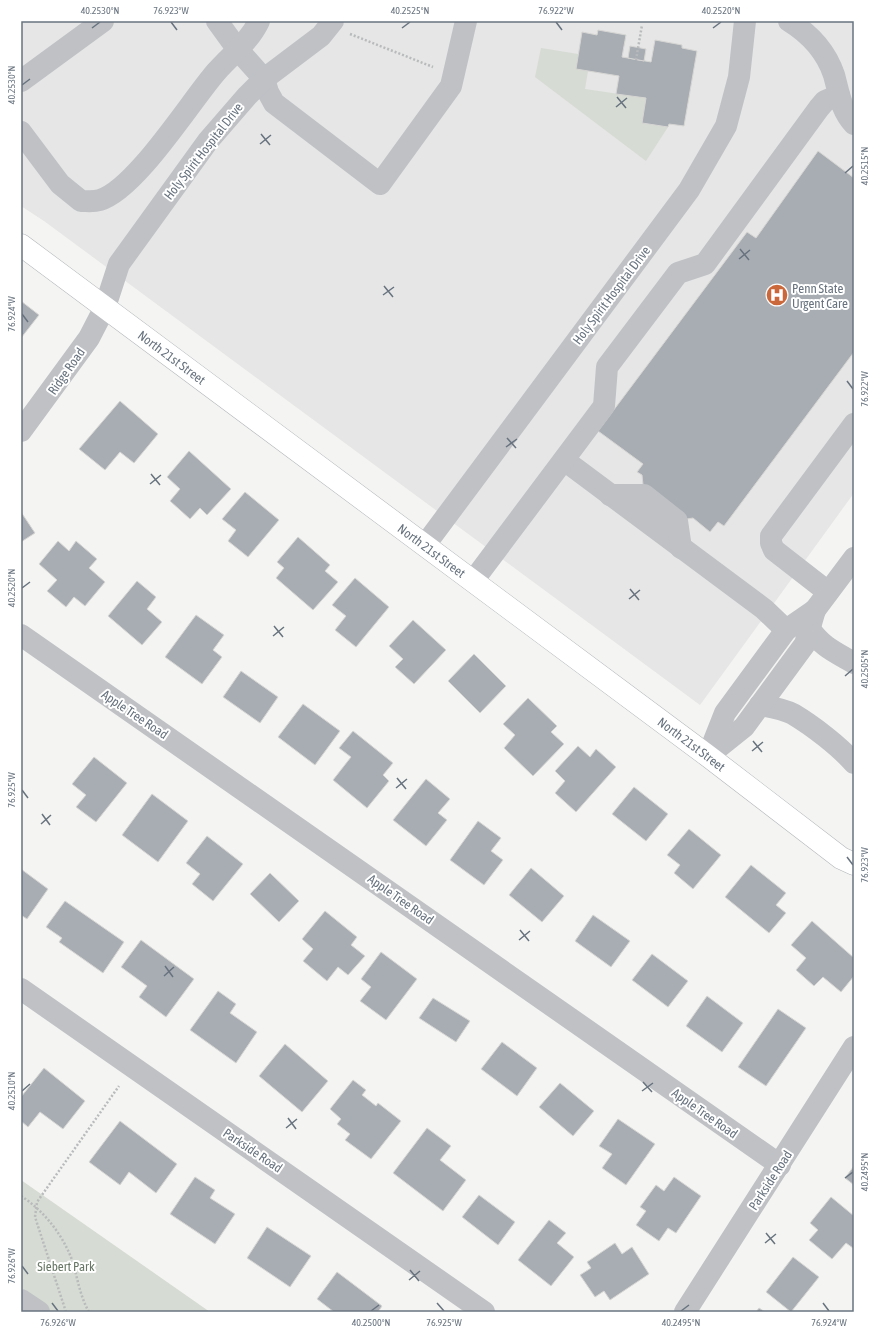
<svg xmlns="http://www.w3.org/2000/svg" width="875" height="1333" viewBox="0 0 875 1333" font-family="'Asap Condensed',sans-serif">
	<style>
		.built { fill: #e5e6e5 }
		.green { fill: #d6dbd3 }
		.building { fill: #a8adb3; stroke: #d6d6d4 }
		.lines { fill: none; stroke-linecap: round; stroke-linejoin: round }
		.major-casing { stroke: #b2b5b9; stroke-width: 23 }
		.path { stroke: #b8babc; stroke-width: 2.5; stroke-dasharray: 2 2; stroke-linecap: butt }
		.minor { stroke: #bfc1c5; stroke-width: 22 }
		.major { stroke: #fff; stroke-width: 22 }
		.ticks { fill: none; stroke: #68737f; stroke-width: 1.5 }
		.labels { text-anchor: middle; stroke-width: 4; stroke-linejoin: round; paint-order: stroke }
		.street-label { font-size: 13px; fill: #68737f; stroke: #fff }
		.poi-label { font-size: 13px; fill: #68737f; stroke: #fff; text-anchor: start }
		.park-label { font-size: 13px; fill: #687766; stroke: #fff }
		.neatline { fill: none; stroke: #68737f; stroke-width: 1.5 }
		.ticks-label { font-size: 10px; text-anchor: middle; fill: #68737f }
	</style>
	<rect width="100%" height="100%" fill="#f4f5f2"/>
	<!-- built -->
	<polygon class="built" points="21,21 854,21 854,493 700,705 44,221 21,206"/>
	<!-- green -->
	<g class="green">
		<polygon points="541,48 578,54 588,71 585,89 646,98 642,123 668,127 646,161 535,77"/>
		<polygon points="21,1180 210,1312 21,1312"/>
	</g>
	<!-- building -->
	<g class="building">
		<polygon points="598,30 626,35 622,57 651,62 655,40 682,45 682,48 697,51 684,126 669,124 668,127 642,123 646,98 616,94 619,76 576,69 582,32 597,35"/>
		<polygon points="630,46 646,49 644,61 628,58"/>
		<polygon points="818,151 854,178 854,352 724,526 718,522 710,532 693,518 669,522 645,504 642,475 637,472 643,464 598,431 747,232 756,238"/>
		<polygon points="21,301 39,315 21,338"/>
		<polygon points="120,401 158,434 134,463 120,452 105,470 79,449"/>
		<polygon points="189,451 231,489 207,515 200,508 190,519 170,501 180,489 167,477"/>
		<polygon points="245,492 279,520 248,557 228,541 236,530 222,519"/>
		<polygon points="21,512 35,533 21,542"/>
		<polygon points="298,537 330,565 325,571 338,582 313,610 276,578 284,568 277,562"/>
		<polygon points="58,541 69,551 76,541 97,559 89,568 105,582 85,606 74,597 66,607 47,591 57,580 39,564"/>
		<polygon points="355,578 389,607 356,647 335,630 346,616 332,605"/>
		<polygon points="137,581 156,597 147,609 162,622 142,645 108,616"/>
		<polygon points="196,615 224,635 213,650 222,657 202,684 165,657"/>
		<polygon points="413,620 446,650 414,684 395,667 403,659 389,646"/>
		<polygon points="474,654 506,686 480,713 448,681"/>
		<polygon points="241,671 278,697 260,723 223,697"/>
		<polygon points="528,698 557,726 551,732 564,744 533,776 504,748 515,735 503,724"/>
		<polygon points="303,704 340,731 315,765 278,737"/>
		<polygon points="353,731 393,763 383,775 389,781 367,808 333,780 351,757 339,748"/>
		<polygon points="578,746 590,757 596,749 616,767 576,812 555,793 565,781 555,771"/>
		<polygon points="94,757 127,783 96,822 76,807 86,795 72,784"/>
		<polygon points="426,779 450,799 438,813 447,820 426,846 393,820"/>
		<polygon points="634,787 668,814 646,841 612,814"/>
		<polygon points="152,794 188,821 158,862 122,835"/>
		<polygon points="478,821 501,838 491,851 503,860 484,885 450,860"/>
		<polygon points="689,829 721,855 693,889 674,873 680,865 667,855"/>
		<polygon points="207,836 243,864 213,901 192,884 200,874 186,863"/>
		<polygon points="751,865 786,893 776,905 786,913 769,933 725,897"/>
		<polygon points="531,868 564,896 542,922 509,895"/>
		<polygon points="21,869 48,889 27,919 21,915"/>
		<polygon points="270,873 299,901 279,922 250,894"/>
		<polygon points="65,901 124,942 103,973 59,942 62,938 46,927"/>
		<polygon points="325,911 357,937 351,945 365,956 348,975 338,967 327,981 303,961 313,949 302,939"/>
		<polygon points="593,915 630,941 611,967 575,941"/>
		<polygon points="812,921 854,958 854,976 841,992 823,977 814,986 796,970 806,958 791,945"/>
		<polygon points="141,940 194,979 166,1017 139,997 147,986 121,967"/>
		<polygon points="381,952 417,979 386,1020 360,1001 371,987 361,979"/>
		<polygon points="652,954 688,981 668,1007 632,980"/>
		<polygon points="218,991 236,1004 230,1013 257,1032 236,1063 190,1030"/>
		<polygon points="707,996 743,1023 722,1052 686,1026"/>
		<polygon points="433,998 470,1021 456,1042 419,1018"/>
		<polygon points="778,1009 806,1028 766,1086 738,1067"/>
		<polygon points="502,1042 537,1068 517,1096 481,1069"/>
		<polygon points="285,1044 328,1081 302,1112 259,1076"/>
		<polygon points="44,1068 85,1101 63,1129 40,1112 28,1127 21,1121 21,1097"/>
		<polygon points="353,1080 366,1090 362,1095 376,1106 378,1103 401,1121 371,1159 345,1140 350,1134 337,1124 341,1119 330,1109"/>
		<polygon points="560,1083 594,1111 573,1136 539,1107"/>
		<polygon points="618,1119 655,1144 626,1185 602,1168 612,1154 599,1146"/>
		<polygon points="120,1121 177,1164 156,1193 129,1172 120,1185 89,1162"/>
		<polygon points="427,1128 451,1146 440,1160 466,1180 443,1211 393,1173"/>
		<polygon points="854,1166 854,1185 845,1178"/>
		<polygon points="195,1177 215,1190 210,1198 235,1214 215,1244 170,1214"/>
		<polygon points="674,1177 701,1196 676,1233 668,1228 659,1241 636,1225 646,1211 640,1207 656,1185 664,1191"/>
		<polygon points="479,1195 515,1222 498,1245 462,1217"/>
		<polygon points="831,1197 854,1216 854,1246 853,1248 846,1243 832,1259 809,1240 818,1230 810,1223"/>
		<polygon points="549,1220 566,1233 557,1243 574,1257 551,1286 518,1260"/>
		<polygon points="267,1227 311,1256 290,1287 247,1258"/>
		<polygon points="615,1243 622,1254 632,1247 649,1274 610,1300 604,1291 595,1297 580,1275 591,1268 587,1262"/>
		<polygon points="793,1257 819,1277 791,1312 766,1292"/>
		<polygon points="337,1272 382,1306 378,1312 334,1312 317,1299"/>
		<polygon points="759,1308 765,1312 756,1312"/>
	</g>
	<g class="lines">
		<!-- major casing -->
		<g class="major-casing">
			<g id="major">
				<path id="s1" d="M21,245L708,756L841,858L854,864"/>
			</g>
		</g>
		<!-- path -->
		<g class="path">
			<polyline points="350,34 433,67"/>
			<polyline points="636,60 642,25"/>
			<path d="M21,1196C45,1211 66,1239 74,1266C78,1282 81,1298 89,1312"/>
			<polyline points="66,1312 35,1217 37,1202 119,1086"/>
		</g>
		<!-- minor -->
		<g class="minor">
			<polyline points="217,21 238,50 264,79 268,92 274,103 380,184 451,86 466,21"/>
			<path d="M789,21C810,34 826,51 834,75C839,93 841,110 854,124"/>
			<polyline points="21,81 103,21"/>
			<path d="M21,132L60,184L81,201C88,201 93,202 100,200C136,189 190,102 216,72C231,55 249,42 259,21"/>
			<polyline points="21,431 89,338 105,307 119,264 208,141 247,96 264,79 321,36 333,21"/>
			<polyline points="564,460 764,609 786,630"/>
			<polyline points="610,495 644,495 677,521 681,548"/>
			<polyline points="425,545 689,190 726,126 739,77 745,21"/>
			<polyline points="473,581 604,406 607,367 678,273 705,264 819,108 825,101 839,95"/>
			<polyline points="828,592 774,550 771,543 771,536 854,424"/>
			<path d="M809,628C822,647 835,652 854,663"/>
			<polyline points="21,635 780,1165"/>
			<path d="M760,705C771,707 783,709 793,714C813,726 839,746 854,763"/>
			<polyline points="709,755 744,727 805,644 815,610"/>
			<polyline points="708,756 725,713 786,630 815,610 854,558"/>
			<polyline points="21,989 484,1312"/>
			<polyline points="21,1300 39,1312"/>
			<polyline points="685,1312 854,1047"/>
		</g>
		<!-- major -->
		<use href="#major" class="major"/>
	</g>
	<!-- ticks -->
	<path class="ticks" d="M171,22L177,30M556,22L562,30M92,28L100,22M402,28L410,22M713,28L721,22M22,85L30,79M617,97L626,108M616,107L627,98M261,134L270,145M260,144L271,135M845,173L853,166M740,249L749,260M739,259L750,250M384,286L393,297M383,295L394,287M22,314L28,322M847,381L853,389M507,438L516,448M506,447L517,439M151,474L160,485M150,484L161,475M22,588L30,582M630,589L639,600M629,599L640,590M274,626L283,637M273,636L284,627M845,676L853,669M753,741L762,752M752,751L763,742M397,778L406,789M396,788L407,779M22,790L28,798M42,814L50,825M41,824L51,815M847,857L853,865M520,930L529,941M519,940L530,931M165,966L173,977M164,976L174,967M643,1082L652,1092M22,1091L30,1084M642,1091L653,1083M288,1118L296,1129M286,1128L297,1119M845,1178L853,1172M766,1233L775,1244M765,1243L776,1234M22,1266L28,1274M410,1270L419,1281M409,1280L420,1271M52,1303L58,1311M437,1303L444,1311M823,1303L829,1311M371,1311L379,1305M681,1311L689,1305"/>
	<!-- icons -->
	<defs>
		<g id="hospital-disc" transform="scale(1.15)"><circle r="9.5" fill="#cb683b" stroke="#fff"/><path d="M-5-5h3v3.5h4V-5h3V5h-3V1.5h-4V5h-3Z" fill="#fff"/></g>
	</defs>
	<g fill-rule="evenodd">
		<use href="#hospital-disc" x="777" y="295"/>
	</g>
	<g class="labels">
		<!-- street labels -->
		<g class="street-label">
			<text transform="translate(203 151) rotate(-52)" y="5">Holy Spirit Hospital Drive</text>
			<text transform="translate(611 295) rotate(-53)" y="5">Holy Spirit Hospital Drive</text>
			<text dy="5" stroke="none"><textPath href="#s1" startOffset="188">North 21st Street</textPath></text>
			<text transform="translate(66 371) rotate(-55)" y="5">Ridge Road</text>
			<text dy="5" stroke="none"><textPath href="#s1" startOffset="512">North 21st Street</textPath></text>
			<text transform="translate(135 714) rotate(34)" y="5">Apple Tree Road</text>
			<text dy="5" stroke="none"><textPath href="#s1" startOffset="836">North 21st Street</textPath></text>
			<text transform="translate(401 899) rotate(35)" y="5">Apple Tree Road</text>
			<text transform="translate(705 1113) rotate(35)" y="5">Apple Tree Road</text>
			<text transform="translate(253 1150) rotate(34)" y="5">Parkside Road</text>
			<text transform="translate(770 1180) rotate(-57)" y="5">Parkside Road</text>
		</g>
		<!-- poi labels -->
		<g class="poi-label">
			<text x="792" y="293">Penn State<tspan x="792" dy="15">Urgent Care</tspan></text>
		</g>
		<!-- park labels -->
		<g class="park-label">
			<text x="66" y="1271">Siebert Park</text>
		</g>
	</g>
	<!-- border -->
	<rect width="875" height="1333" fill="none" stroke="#ffffff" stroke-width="44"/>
	<rect x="22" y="22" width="831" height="1289" class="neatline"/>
	<g class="ticks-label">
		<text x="100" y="14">40.2530°N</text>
		<text x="171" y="14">76.923°W</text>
		<text x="410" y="14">40.2525°N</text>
		<text x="556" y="14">76.922°W</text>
		<text x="721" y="14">40.2520°N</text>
		<text transform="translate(11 85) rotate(-90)" y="4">40.2530°N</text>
		<text transform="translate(864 166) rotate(-90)" y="4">40.2515°N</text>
		<text transform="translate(11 314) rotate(-90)" y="4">76.924°W</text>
		<text transform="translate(864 389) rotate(-90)" y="4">76.922°W</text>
		<text transform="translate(11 588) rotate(-90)" y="4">40.2520°N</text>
		<text transform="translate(864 669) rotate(-90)" y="4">40.2505°N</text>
		<text transform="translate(11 790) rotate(-90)" y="4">76.925°W</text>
		<text transform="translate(864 865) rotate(-90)" y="4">76.923°W</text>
		<text transform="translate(11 1091) rotate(-90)" y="4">40.2510°N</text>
		<text transform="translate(864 1172) rotate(-90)" y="4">40.2495°N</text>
		<text transform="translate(11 1266) rotate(-90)" y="4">76.926°W</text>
		<text x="58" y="1326">76.926°W</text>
		<text x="371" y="1326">40.2500°N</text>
		<text x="444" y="1326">76.925°W</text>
		<text x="681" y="1326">40.2495°N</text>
		<text x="829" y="1326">76.924°W</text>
	</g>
</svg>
